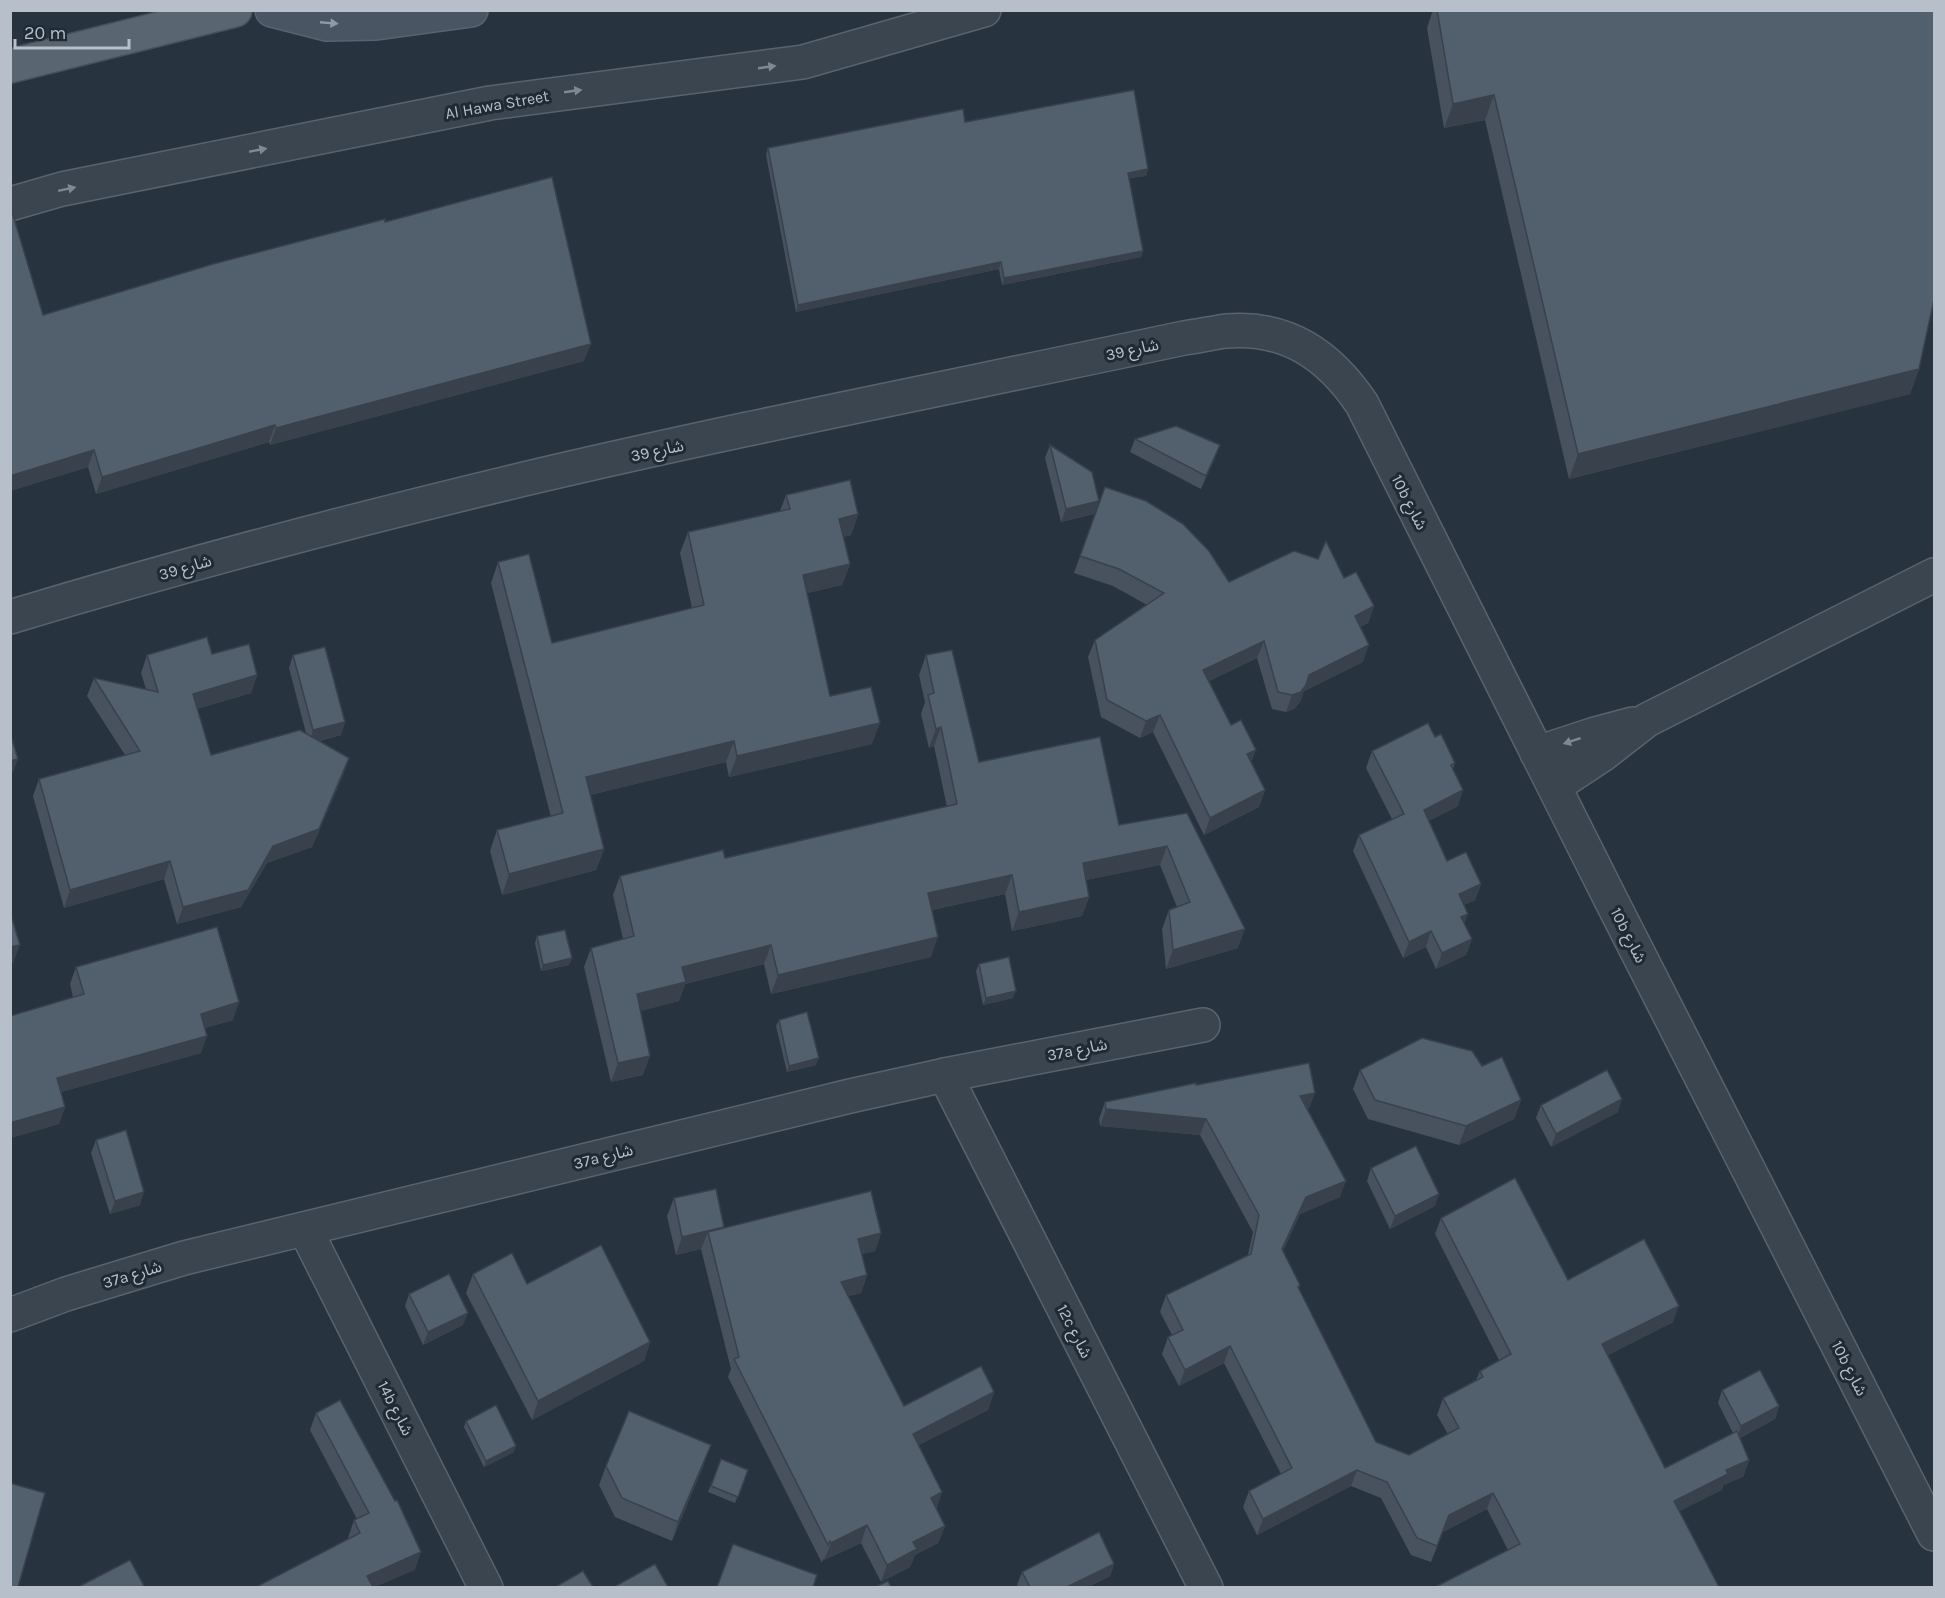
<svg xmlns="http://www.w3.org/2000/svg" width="1945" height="1598" viewBox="0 0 1945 1598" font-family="Karla,'Noto Sans Arabic',sans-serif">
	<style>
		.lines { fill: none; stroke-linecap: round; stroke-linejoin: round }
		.street-casing { stroke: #59636d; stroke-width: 36 }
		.secondary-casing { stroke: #59636d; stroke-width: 36 }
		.primary-casing { stroke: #47515c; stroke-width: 36 }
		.street { stroke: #3b4550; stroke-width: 33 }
		.secondary { stroke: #495563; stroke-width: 33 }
		.primary { stroke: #596570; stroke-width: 33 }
		.wall { fill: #47525e }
		.shaded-wall { fill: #39424c }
		.building { fill: #525f6d; stroke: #39424c; stroke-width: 1.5 }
		.oneway { fill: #909ba6 }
		.oneway2 { fill: #7f8993 }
		.labels { text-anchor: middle; stroke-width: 6; stroke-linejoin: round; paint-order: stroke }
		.street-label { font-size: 16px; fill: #b7c0ca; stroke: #202a35 }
	</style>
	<rect width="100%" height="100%" fill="#273440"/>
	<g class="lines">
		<!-- street casing -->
		<g class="street-casing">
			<g id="street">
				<polyline points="10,204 62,189 490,103 803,62 984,10"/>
				<path d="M10,617C179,566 349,521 520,480C740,428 963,385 1184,338C1198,336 1212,333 1226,331C1287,326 1329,355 1362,404L1610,898L1934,1534"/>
				<polyline points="1537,753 1592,735 1633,724"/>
				<polyline points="1555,786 1602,755 1647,720 1934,575"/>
				<polyline points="945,1075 1206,1588"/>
				<polyline points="305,1229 486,1588"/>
				<polyline points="10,1315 66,1294 184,1258 850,1096 945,1075 1203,1025"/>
			</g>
		</g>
		<!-- secondary casing -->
		<g class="secondary-casing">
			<polyline id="secondary" points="272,10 327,24 376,23 471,10"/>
		</g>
		<!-- primary casing -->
		<g class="primary-casing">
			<polyline id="primary" points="10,66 235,10"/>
		</g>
		<!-- street -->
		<use href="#street" class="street"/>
		<!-- secondary -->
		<use href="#secondary" class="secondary"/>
		<!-- primary -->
		<use href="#primary" class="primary"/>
	</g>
	<!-- wall -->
	<g class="wall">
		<polygon points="1433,10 1935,10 1919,369 1910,394 1569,479 1485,120 1444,128 1427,28"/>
		<polygon points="965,122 1148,169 1146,176 1129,178 1143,251 1141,257 1002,285 999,269 796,312 766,155 768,148"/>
		<polygon points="10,216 43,315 385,222 584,361 270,445 269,442 96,494 88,467 10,491"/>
		<polygon points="1135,439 1215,458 1201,489 1130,452"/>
		<polygon points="1050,445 1099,501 1094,514 1061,522 1045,458"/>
		<polygon points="1105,487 1229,582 1344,578 1374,606 1368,623 1360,627 1363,662 1304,691 1300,702 1294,709 1286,712 1272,709 1257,658 1209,681 1231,725 1256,750 1251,762 1265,790 1259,807 1204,835 1153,732 1140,738 1101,717 1088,657 1095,640 1147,605 1113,586 1074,573"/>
		<polygon points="786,495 858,514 851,535 843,537 850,564 842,585 807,593 830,696 872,744 729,777 726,762 590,795 604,849 596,870 502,895 490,851 497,830 551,817 491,583 498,562 552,643 692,608 680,553 688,532 780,511"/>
		<polygon points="212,654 257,675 251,693 197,709 211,755 306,733 289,668 293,655 345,722 341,735 319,741 349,758 343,775 312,847 267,863 241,907 177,924 164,879 64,908 33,796 39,779 125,755 87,696 94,678 146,689 141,673 147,655"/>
		<polygon points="926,655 979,762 1119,825 1187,813 1238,948 1166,969 1162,929 1169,910 1177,907 1160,865 1086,880 1089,897 1082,916 1012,931 1005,894 932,910 931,957 771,994 764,964 685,984 679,1001 640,1011 643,1075 611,1082 584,967 591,948 623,939 613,895 620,876 725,858 947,807 934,746 929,748 921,714 925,702 919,675"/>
		<polygon points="1435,737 1455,763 1453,769 1458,806 1428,821 1447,861 1481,884 1475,900 1464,905 1464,923 1472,939 1466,955 1436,969 1426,947 1403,958 1353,851 1359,835 1392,819 1366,768 1372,751"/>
		<polygon points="537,936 572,958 569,965 541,971 535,943"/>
		<polygon points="979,964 1013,998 983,1005 976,971"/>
		<polygon points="76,967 233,1020 205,1028 201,1053 61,1092 65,1107 59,1124 10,1138 73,997 70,984"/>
		<polygon points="779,1020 816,1065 787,1072 776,1026"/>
		<polygon points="1482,1066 1521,1100 1514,1119 1459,1145 1368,1119 1353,1089 1360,1070"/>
		<polygon points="1196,1085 1309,1109 1307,1109 1340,1197 1300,1214 1283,1251 1300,1285 1299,1289 1376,1442 1409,1455 1448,1434 1437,1415 1443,1398 1476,1380 1480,1371 1499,1360 1435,1234 1441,1218 1568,1280 1673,1322 1608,1355 1665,1468 1733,1433 1718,1403 1722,1390 1779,1406 1775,1419 1740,1438 1749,1460 1743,1477 1723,1485 1722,1490 1508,1550 1487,1509 1443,1532 1431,1562 1411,1555 1381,1498 1351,1486 1257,1535 1243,1507 1249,1491 1281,1474 1224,1363 1179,1386 1162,1354 1168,1337 1172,1335 1160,1312 1166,1295 1248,1255 1253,1232 1200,1135 1100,1126 1099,1119 1105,1102"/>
		<polygon points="1541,1105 1618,1112 1551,1147 1536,1118"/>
		<polygon points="96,1140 140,1205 110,1214 91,1153"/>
		<polygon points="1371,1168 1435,1206 1390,1229 1367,1181"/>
		<polygon points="674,1198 723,1228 881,1233 875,1251 862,1254 867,1275 861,1293 848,1296 904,1406 994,1392 988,1410 918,1445 942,1492 936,1509 945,1526 938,1543 915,1555 910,1567 881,1582 861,1543 824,1560 823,1559 822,1563 728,1377 731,1369 701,1249 676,1255 667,1216"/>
		<polygon points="473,1274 527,1284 650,1342 644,1361 532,1420 466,1293"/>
		<polygon points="409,1294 463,1325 423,1345 405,1306"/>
		<polygon points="316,1413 415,1570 348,1539 348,1538 354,1520 357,1519 310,1430"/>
		<polygon points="466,1421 514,1452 484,1467 464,1427"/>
		<polygon points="721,1459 748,1470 735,1503 708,1492"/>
		<polygon points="704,1464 672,1541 615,1517 599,1485 606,1466"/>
		<polygon points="1114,1564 1110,1576 1088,1587 1019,1587 1017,1585 1022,1572"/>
	</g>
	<!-- shaded-wall -->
	<g class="shaded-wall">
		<polygon points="1494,95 1485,120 1444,128 1453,104"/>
		<polygon points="1148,169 1146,176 1126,179 1128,173"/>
		<polygon points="1143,251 1141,257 1002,285 1004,278"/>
		<polygon points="1001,262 999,269 796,312 798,305"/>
		<polygon points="591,344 584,361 270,445 276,428"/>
		<polygon points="1919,369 1910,394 1569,479 1578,454"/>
		<polygon points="275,425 269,442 96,494 102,477"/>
		<polygon points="1220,445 1215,458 1201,489 1206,476"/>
		<polygon points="94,450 88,467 10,491 10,476"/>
		<polygon points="1099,501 1094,514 1061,522 1066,509"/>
		<polygon points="858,514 851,535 832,540 839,519"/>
		<polygon points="850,564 842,585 795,596 803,575"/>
		<polygon points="1374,606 1368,623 1349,633 1355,616"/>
		<polygon points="1264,641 1257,658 1197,687 1203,670"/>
		<polygon points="1369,645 1363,662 1304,691 1300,702 1294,709 1286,712 1292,695 1309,675"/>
		<polygon points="257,675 251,693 187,712 193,694"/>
		<polygon points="1160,715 1153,732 1140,738 1146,721"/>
		<polygon points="345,722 341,735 309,743 313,730"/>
		<polygon points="880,723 872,744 729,777 737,756"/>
		<polygon points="941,727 934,746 929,748 936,729"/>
		<polygon points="734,741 726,762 578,798 586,777"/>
		<polygon points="1256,750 1249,767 1247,754"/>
		<polygon points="349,758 343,775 312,847 267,863 241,907 177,924 183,907"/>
		<polygon points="18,759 13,772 10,772 10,761"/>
		<polygon points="1265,790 1259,807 1204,835 1210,818"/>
		<polygon points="1463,790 1458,806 1418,827 1424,810"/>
		<polygon points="1167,846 1160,865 1076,882 1083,863"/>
		<polygon points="604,849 596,870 502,895 509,874"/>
		<polygon points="170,861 164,879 64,908 70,890"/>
		<polygon points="1012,875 1005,894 921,912 928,893"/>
		<polygon points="1481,884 1475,900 1453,910 1459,894"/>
		<polygon points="1089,897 1082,916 1012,931 1019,912"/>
		<polygon points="1468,914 1462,930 1461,917"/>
		<polygon points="1245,929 1238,948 1166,969 1173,950"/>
		<polygon points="1431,931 1426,947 1403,958 1409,942"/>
		<polygon points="938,937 931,957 771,994 778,975"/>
		<polygon points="1472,939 1466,955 1436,969 1442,953"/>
		<polygon points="20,945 13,963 10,964 10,947"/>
		<polygon points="771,945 764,964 685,984 679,1001 630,1014 637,994 682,967"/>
		<polygon points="572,958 569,965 541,971 543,965"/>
		<polygon points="1016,991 1013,998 983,1005 986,998"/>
		<polygon points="239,1002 233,1020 194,1031 201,1014"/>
		<polygon points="207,1036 201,1053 50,1095 57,1078"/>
		<polygon points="650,1056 643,1075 611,1082 618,1063"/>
		<polygon points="819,1058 816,1065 787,1072 789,1066"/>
		<polygon points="1315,1093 1309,1109 1294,1112 1300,1096"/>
		<polygon points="1622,1099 1618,1112 1551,1147 1556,1134"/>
		<polygon points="1521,1100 1514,1119 1459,1145 1466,1126"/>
		<polygon points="65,1107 59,1124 10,1138 10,1123"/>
		<polygon points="1106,1109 1206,1119 1200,1135 1100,1126"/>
		<polygon points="1346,1181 1340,1197 1300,1214 1276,1266 1282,1249 1306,1197"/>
		<polygon points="144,1192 140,1205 110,1214 115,1201"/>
		<polygon points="1439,1194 1435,1206 1390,1229 1395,1216"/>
		<polygon points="724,1227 708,1232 701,1249 676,1255 682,1237"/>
		<polygon points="881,1233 875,1251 852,1257 858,1239"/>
		<polygon points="867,1275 861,1293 834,1300 841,1282"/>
		<polygon points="1679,1306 1673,1322 1596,1361 1602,1344"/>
		<polygon points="468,1313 463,1325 423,1345 428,1332"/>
		<polygon points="650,1342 644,1361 532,1420 538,1401"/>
		<polygon points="1230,1346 1224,1363 1179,1386 1185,1370"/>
		<polygon points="994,1392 988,1410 906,1452 913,1434"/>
		<polygon points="1779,1406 1775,1419 1737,1439 1741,1426"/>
		<polygon points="711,1445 704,1464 672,1541 678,1522"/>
		<polygon points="516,1446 514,1452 484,1467 486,1461"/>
		<polygon points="1749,1460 1743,1477 1723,1485 1722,1490 1668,1517 1674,1501 1726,1470"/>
		<polygon points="1357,1470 1351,1486 1257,1535 1263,1519"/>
		<polygon points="942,1492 936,1510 931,1498"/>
		<polygon points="1493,1493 1487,1509 1443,1532 1431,1562 1449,1515"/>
		<polygon points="867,1525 861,1543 824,1560 831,1543"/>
		<polygon points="945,1526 938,1543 915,1555 910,1567 881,1582 887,1565 913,1542"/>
		<polygon points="421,1552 415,1570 375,1587 363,1587 367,1576"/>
		<polygon points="1114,1564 1110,1576 1088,1587 1067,1587"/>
	</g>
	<!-- building -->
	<g class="building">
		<polygon points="1437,10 1935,10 1935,295 1919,369 1578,454 1494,95 1453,104"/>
		<polygon points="1134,90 1148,169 1128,173 1143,251 1004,278 1001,262 798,305 768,148 963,109 965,122"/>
		<polygon points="552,177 591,344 276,428 275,425 102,477 94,450 10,476 10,216 13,215 43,315 213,264 385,219 385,222"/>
		<polygon points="1176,426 1220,445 1206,476 1135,439"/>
		<polygon points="1050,445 1092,472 1099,501 1066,509"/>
		<polygon points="850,480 858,514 839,519 850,564 803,575 830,696 871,687 880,723 737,756 734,741 586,777 604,849 509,874 497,830 563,813 498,562 529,554 552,643 704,605 688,532 790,509 786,495"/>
		<polygon points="1105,487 1146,501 1183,524 1209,551 1229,582 1294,551 1318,559 1326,541 1344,578 1356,572 1374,606 1355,616 1369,645 1309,675 1306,685 1301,692 1292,695 1278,692 1264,641 1203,670 1231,725 1241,720 1256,750 1247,754 1265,790 1210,818 1160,715 1146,721 1107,700 1095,640 1164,593 1119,569 1080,556"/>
		<polygon points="207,637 212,654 249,644 257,675 193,694 211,755 300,730 349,758 319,829 273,846 248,890 183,907 170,861 70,890 39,779 140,751 94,678 158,692 147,655"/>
		<polygon points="325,647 345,722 313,730 293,655"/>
		<polygon points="952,650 979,762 1100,737 1119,825 1187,813 1245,929 1173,950 1169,910 1190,902 1167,846 1083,863 1089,897 1019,912 1012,875 928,893 938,937 778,975 771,945 682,967 686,982 637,994 650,1056 618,1063 591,948 634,936 620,876 723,850 725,858 957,804 941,727 936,729 928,695 934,693 926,655"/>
		<polygon points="1428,723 1435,737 1441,734 1455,763 1451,765 1463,790 1424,810 1447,861 1466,852 1481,884 1459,894 1468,914 1461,917 1472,939 1442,953 1431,931 1409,942 1359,835 1404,814 1372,751"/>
		<polygon points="10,733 18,759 10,761"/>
		<polygon points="10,912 20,945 10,947"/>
		<polygon points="217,927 239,1002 201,1014 207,1036 57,1078 65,1107 10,1123 10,1016 84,994 76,967"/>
		<polygon points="565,930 572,958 543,965 537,936"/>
		<polygon points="1009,957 1016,991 986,998 979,964"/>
		<polygon points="807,1012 819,1058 789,1066 779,1020"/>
		<polygon points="1422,1038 1472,1051 1482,1066 1502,1057 1521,1100 1466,1126 1375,1100 1360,1070"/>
		<polygon points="1309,1063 1315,1093 1300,1096 1346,1181 1306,1197 1282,1249 1300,1285 1298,1287 1376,1442 1409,1455 1459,1428 1443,1398 1483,1377 1480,1371 1511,1354 1441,1218 1515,1178 1568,1280 1644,1239 1679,1306 1602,1344 1665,1468 1737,1431 1749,1460 1726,1470 1728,1474 1674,1501 1719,1587 1435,1587 1520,1544 1493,1493 1449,1515 1437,1546 1417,1538 1387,1482 1357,1470 1263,1519 1249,1491 1292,1468 1230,1346 1185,1370 1168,1337 1183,1330 1166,1295 1251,1254 1259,1215 1206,1119 1106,1109 1105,1102 1196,1083 1196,1085"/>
		<polygon points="1607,1070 1622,1099 1556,1134 1541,1105"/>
		<polygon points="126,1130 144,1192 115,1201 96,1140"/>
		<polygon points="1416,1146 1439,1194 1395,1216 1371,1168"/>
		<polygon points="716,1189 724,1227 682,1237 674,1198"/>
		<polygon points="871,1191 881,1233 858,1239 867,1275 841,1282 904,1406 981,1366 994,1392 913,1434 942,1492 931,1498 945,1526 913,1542 917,1549 887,1565 867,1525 831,1543 830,1541 828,1545 734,1359 739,1357 708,1232"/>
		<polygon points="601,1245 650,1342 538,1401 473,1274 512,1253 527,1284"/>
		<polygon points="449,1274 468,1313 428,1332 409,1294"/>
		<polygon points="1760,1370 1779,1406 1741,1426 1722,1390"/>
		<polygon points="340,1400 395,1501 397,1500 421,1552 367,1576 373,1587 256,1587 360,1533 354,1520 369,1513 316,1413"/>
		<polygon points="496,1405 516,1446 486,1461 466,1421"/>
		<polygon points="629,1411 711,1445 678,1522 622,1498 606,1466"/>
		<polygon points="721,1459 748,1470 738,1497 711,1486"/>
		<polygon points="10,1483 45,1493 18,1587 10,1587"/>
		<polygon points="1099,1532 1114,1564 1067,1587 1030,1587 1022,1572"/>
		<polygon points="733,1544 817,1575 813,1587 717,1587"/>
		<polygon points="130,1560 144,1586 141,1587 78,1587"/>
		<polygon points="655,1564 668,1587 614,1587"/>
		<polygon points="583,1571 593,1587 557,1587 557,1586"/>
		<polygon points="888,1581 891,1587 875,1587"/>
	</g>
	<!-- one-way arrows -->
	<defs><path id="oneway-solid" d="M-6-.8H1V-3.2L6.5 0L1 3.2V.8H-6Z" transform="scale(1.5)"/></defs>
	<use class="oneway" href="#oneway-solid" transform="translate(329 23) rotate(5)"/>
	<g class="oneway2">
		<use href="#oneway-solid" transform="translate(767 67) rotate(-8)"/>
		<use href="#oneway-solid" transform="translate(573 91) rotate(-8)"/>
		<use href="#oneway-solid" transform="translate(258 150) rotate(-11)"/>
		<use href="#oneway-solid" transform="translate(67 189) rotate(-12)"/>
		<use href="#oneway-solid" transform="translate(1572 741) rotate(162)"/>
	</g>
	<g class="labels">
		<!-- street labels -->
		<g class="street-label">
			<text transform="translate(497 104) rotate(-10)" y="6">Al Hawa Street</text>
			<text transform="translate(1132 349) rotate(-12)" y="6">شارع 39</text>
			<text transform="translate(657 450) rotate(-12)" y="6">شارع 39</text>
			<text transform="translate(1410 502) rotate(63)" y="6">10b شارع</text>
			<text transform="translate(185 567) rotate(-16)" y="6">شارع 39</text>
			<text transform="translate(1629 935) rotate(63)" y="6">10b شارع</text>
			<text transform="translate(1077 1049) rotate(-11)" y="6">37a شارع</text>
			<text transform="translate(603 1156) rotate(-14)" y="6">37a شارع</text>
			<text transform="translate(132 1274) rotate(-17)" y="6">37a شارع</text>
			<text transform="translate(1075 1331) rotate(63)" y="6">12c شارع</text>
			<text transform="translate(1850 1368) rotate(63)" y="6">10b شارع</text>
			<text transform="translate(396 1408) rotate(63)" y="6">14b شارع</text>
		</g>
	</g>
	<!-- border -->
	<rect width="1945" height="1598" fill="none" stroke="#b7c0ca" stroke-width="24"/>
	<!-- scale -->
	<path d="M15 39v9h114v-9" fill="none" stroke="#b7c0ca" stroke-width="3"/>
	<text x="24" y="39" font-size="18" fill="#b7c0ca" stroke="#202a35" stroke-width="4.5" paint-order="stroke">20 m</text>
</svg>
